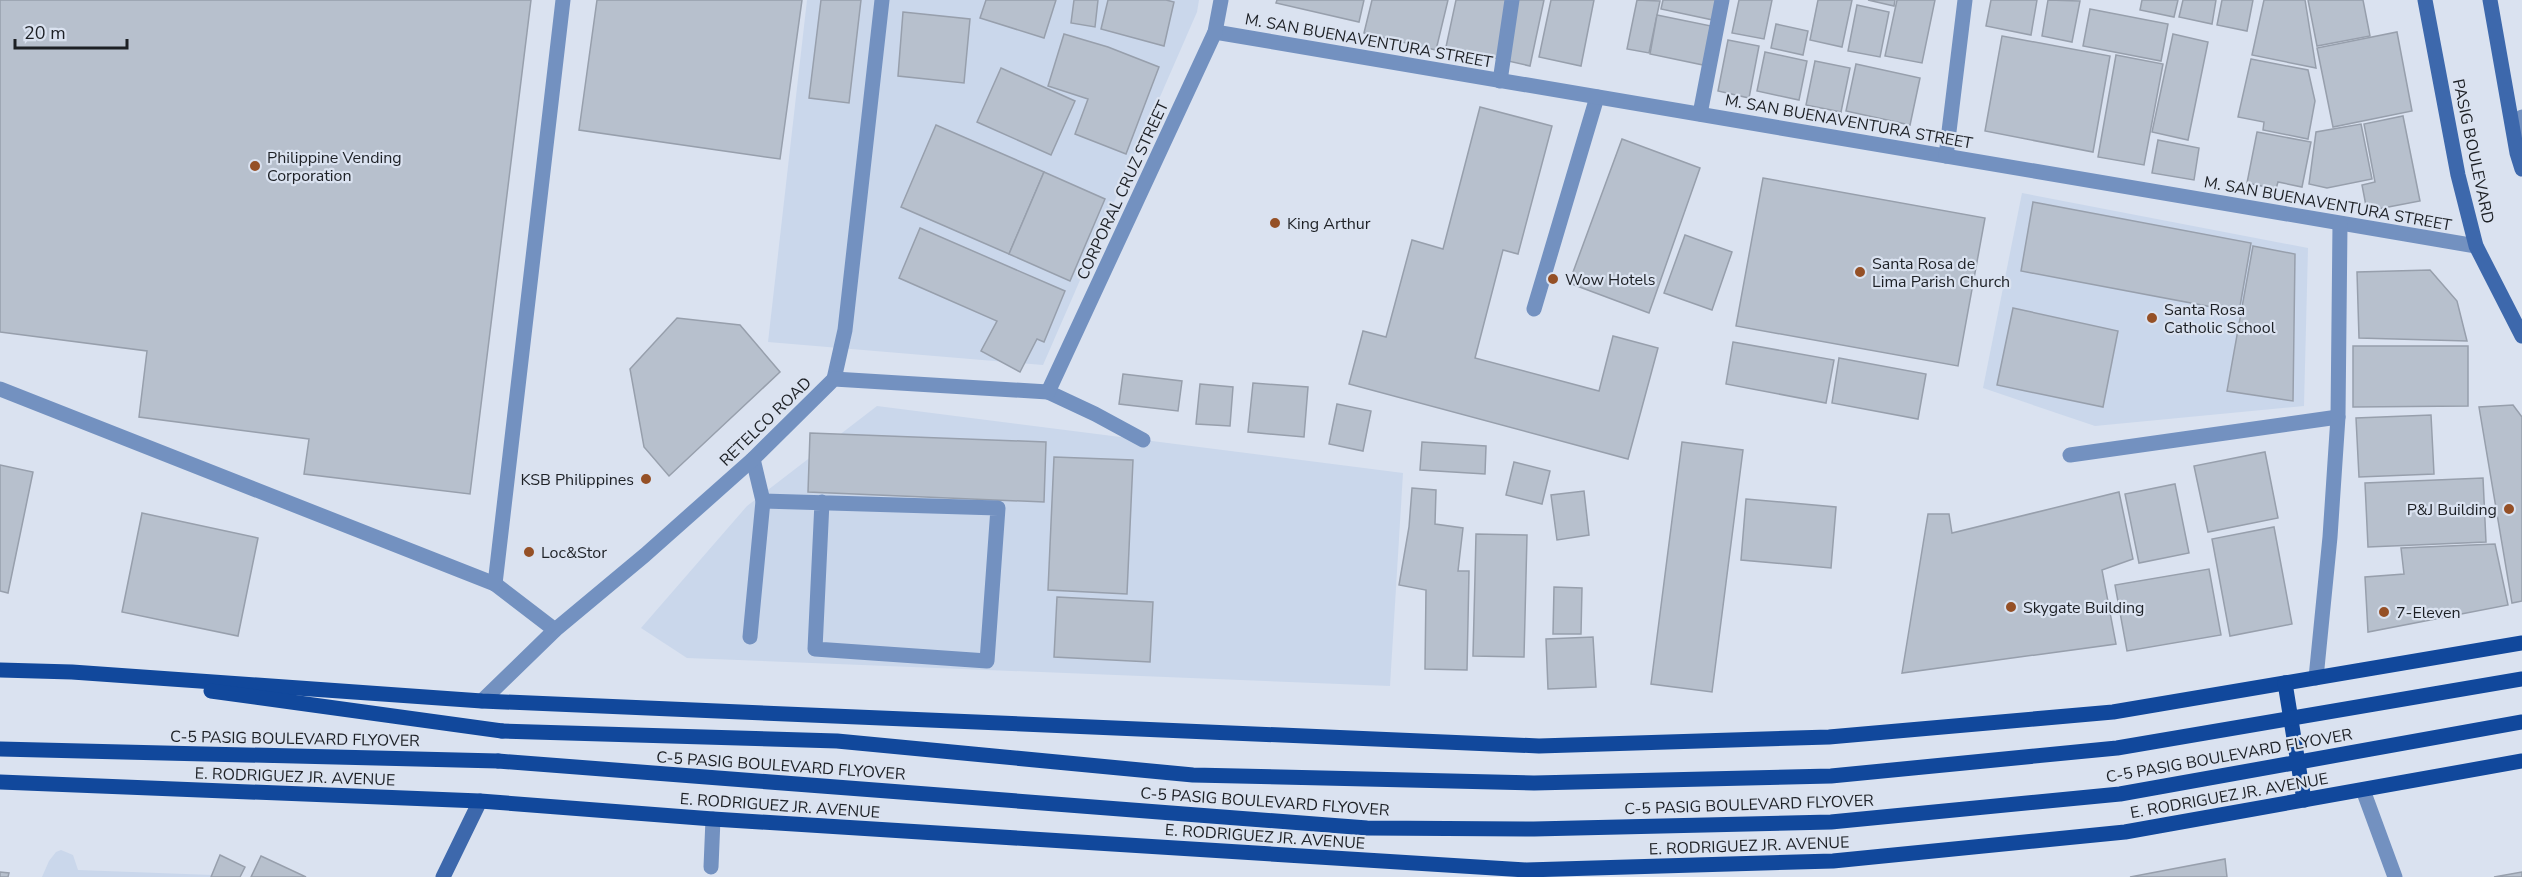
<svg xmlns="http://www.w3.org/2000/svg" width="2522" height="877" viewBox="0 0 2522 877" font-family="'Nunito Sans',sans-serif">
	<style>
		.built { fill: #cad7eb }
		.building { fill: #b7c0cd; stroke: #979fac; stroke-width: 1.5 }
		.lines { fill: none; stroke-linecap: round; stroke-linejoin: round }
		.lane { stroke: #7391c0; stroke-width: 15 }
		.street { stroke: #7391c0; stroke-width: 15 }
		.secondary { stroke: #3d68ac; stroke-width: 15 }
		.primary { stroke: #11489c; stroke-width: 15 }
		.primary-bridge { stroke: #11489c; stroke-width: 15 }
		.poi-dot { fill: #955026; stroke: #dae2f0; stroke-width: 2 }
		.labels { text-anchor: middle; stroke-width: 4.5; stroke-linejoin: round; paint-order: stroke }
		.street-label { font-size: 16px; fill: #1d2025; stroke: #dae2f0 }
		.poi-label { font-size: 16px; fill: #1d2025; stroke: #dae2f0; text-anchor: start }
	</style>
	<rect width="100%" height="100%" fill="#dae2f0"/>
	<!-- built -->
	<g class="built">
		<polygon points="807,0 1199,0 1197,12 1043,365 768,342"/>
		<polygon points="2022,193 2308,248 2304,406 2095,426 1983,388"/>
		<polygon points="877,406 1403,473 1390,686 687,658 641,628 747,506"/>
		<polygon points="61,850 73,855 78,870 212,875 211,877 42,877 49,861 56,852"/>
	</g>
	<!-- building -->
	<g class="building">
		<polygon points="0,0 531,0 470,494 304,474 309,439 139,417 147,351 0,332"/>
		<polygon points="597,0 802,0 780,159 579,130"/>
		<polygon points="821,0 861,0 849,103 809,98"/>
		<polygon points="986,0 1056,0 1044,38 980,18"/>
		<polygon points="1074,0 1098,0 1095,27 1071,23"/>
		<polygon points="1108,0 1166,0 1174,2 1164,46 1101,29"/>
		<polygon points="1277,0 1364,0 1359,22 1276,3"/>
		<polygon points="1372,0 1448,0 1436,50 1364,33"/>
		<polygon points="1456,0 1544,0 1530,66 1446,47"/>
		<polygon points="1551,0 1594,0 1581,66 1539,57"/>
		<polygon points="1637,0 1660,1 1649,53 1627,49"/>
		<polygon points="1663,0 1717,0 1713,20 1661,9"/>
		<polygon points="1739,0 1772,0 1764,39 1732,33"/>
		<polygon points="1818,0 1852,0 1842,47 1810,40"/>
		<polygon points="1868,0 1895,0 1894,6"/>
		<polygon points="1897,0 1935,0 1922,63 1885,56"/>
		<polygon points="1991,0 2037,0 2031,35 1986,26"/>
		<polygon points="2048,0 2080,1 2072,42 2042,36"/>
		<polygon points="2142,0 2178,0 2174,17 2140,10"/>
		<polygon points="2183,0 2216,0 2212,24 2179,17"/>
		<polygon points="2222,0 2253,0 2247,31 2217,25"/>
		<polygon points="2264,0 2305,0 2316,68 2252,55"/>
		<polygon points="2308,0 2363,0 2370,36 2317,46"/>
		<polygon points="1857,5 1889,12 1880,57 1848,51"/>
		<polygon points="2090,9 2168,24 2161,61 2083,46"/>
		<polygon points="903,12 970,19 964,83 898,76"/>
		<polygon points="1657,15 1716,27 1708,66 1650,54"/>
		<polygon points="1776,24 1808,31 1803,55 1771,48"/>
		<polygon points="2397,32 2412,111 2333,127 2317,48"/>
		<polygon points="1064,34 1108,47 1159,67 1126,154 1075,134 1088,99 1048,86"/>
		<polygon points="2173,34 2208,42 2188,140 2152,132"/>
		<polygon points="2002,36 2110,56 2093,152 1985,131"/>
		<polygon points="1728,40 1759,46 1749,98 1718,91"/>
		<polygon points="1765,52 1807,61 1799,100 1757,91"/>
		<polygon points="2116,55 2163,64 2144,165 2098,157"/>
		<polygon points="2251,59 2308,70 2315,101 2308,139 2263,130 2264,122 2238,117"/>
		<polygon points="1815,61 1850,68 1841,112 1806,105"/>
		<polygon points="1856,64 1920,78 1910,125 1846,111"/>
		<polygon points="1001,68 1075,101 1051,155 977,122"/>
		<polygon points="1480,107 1552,126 1518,254 1503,250 1475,358 1599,391 1613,336 1658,348 1628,459 1349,384 1363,331 1386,337 1412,240 1443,249"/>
		<polygon points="2403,116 2420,201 2367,211 2362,185 2375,182 2364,124"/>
		<polygon points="2361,124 2372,179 2327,188 2309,184 2316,132"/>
		<polygon points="936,125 1044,172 1009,254 901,207"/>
		<polygon points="2257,132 2311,142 2302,187 2278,182 2276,189 2247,183"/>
		<polygon points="1622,139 1700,168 1649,313 1569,283"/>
		<polygon points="2158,140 2199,148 2194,180 2152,173"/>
		<polygon points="1044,172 1105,199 1070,281 1009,254"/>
		<polygon points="1763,178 1985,218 1958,366 1736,326"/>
		<polygon points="2033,202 2251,243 2239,312 2021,271"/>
		<polygon points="920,228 1065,291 1044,342 1037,339 1020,372 981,351 997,321 899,278"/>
		<polygon points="1685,235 1732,252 1712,310 1664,293"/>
		<polygon points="2253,246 2295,254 2293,401 2227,391"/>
		<polygon points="2430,270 2457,301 2467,341 2359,338 2357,272"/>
		<polygon points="2013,308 2118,331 2103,407 1997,385"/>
		<polygon points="677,318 740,325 780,372 669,476 644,447 630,369"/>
		<polygon points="1733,342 1834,360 1826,403 1726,384"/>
		<polygon points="2353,346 2468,346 2468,406 2353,407"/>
		<polygon points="1839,358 1926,374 1918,419 1832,403"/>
		<polygon points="1123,374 1182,381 1178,411 1119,404"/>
		<polygon points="1253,383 1308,387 1304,437 1248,432"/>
		<polygon points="1200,384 1233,387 1230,426 1196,424"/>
		<polygon points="1337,404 1371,411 1363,451 1329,444"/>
		<polygon points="2513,405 2522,417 2522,601 2512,603 2479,407"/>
		<polygon points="2431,415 2434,474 2359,477 2356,418"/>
		<polygon points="810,433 1046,442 1044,502 808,492"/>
		<polygon points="1422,442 1486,446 1485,474 1420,470"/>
		<polygon points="1682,442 1743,450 1712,692 1651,684"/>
		<polygon points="2265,452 2278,518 2208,532 2194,466"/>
		<polygon points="1054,457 1133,460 1127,594 1048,590"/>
		<polygon points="1514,462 1550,471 1542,504 1506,495"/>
		<polygon points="0,465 33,472 8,593 0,591"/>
		<polygon points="2483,478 2486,542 2368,547 2365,483"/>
		<polygon points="2175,484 2189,553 2139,563 2125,494"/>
		<polygon points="1412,488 1436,490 1435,524 1463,528 1458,571 1469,571 1467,670 1425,669 1426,590 1399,585 1409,527"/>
		<polygon points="1584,491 1589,535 1557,540 1551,495"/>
		<polygon points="2119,492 2133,559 2102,570 2116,644 1902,673 1928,514 1949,514 1952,533"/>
		<polygon points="1746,499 1836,507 1831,568 1741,560"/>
		<polygon points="142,513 258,538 238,636 122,612"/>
		<polygon points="2274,527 2292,624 2230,636 2212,539"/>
		<polygon points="1476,534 1527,535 1524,657 1473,656"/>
		<polygon points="2495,544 2508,605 2368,632 2365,577 2404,574 2401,548"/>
		<polygon points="2209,569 2221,635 2127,651 2115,585"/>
		<polygon points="1554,587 1582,588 1581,634 1553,634"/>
		<polygon points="1057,597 1153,602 1150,662 1054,657"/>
		<polygon points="1593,637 1596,687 1548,689 1546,639"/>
		<polygon points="220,855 245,867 240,877 211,877"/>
		<polygon points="261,856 306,877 251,877"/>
		<polygon points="2225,859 2227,877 2130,877"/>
		<polygon points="0,872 9,873 8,877 0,877"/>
		<polygon points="2522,872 2522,877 2494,877"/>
	</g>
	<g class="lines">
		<!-- lane -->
		<g class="lane">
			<polyline points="1500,81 1512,0"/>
			<polyline points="1700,114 1722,0"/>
			<polyline points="1534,309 1597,97"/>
			<polyline points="834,379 845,330 882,0"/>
			<polyline points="0,389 495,584 555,630"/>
			<polyline points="1048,392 1095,414 1143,440"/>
			<polyline points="2070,455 2338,417"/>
			<polyline points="763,501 998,508 987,661 815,649 822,502"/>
			<polyline points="495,584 563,0"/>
			<polyline points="750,637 763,501 753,459"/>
			<polyline points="2363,790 2395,877"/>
			<polyline points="711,867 713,819"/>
		</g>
		<!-- street -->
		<g class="street">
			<polyline points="1215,32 2476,246"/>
			<polyline points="2518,147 2522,117"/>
			<polyline points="1946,156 1965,0"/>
			<polyline points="2316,678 2330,537 2338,417 2340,224"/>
			<polyline points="482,701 555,630 645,555 753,459 834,379 1048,392 1215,32 1221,0"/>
		</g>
		<!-- secondary -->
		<g class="secondary">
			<polyline points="2425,0 2458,175 2476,246 2522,336"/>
			<polyline points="2490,0 2517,153 2522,169"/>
			<polyline points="443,877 480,801"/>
		</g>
		<!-- primary -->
		<g class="primary">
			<polyline points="0,670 72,672 482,701 1539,746 1829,737 2113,712 2522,643"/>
			<polyline points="2285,683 2304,800"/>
			<polyline points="211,691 502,731"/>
			<polyline points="0,749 498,761"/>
			<polyline points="0,782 480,801 713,819 1526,870 1833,861 2125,832 2522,761"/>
		</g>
		<!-- primary-bridge -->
		<g class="primary-bridge">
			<polyline points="502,731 837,741 1193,775 1534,783 1831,776 2117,748 2522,679"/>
			<polyline points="498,761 1367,828 1534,829 1831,822 2120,794 2522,722"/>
		</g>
	</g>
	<!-- markers -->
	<g class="poi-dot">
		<circle cx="255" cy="166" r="6"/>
		<circle cx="1275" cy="223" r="6"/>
		<circle cx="1860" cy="272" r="6"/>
		<circle cx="1553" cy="279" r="6"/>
		<circle cx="2152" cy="318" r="6"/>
		<circle cx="646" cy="479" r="6"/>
		<circle cx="2509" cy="509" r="6"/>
		<circle cx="529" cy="552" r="6"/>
		<circle cx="2011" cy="607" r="6"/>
		<circle cx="2384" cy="612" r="6"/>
	</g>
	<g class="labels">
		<!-- street labels -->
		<g class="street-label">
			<text transform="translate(1369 40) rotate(10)" y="6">M. SAN BUENAVENTURA STREET</text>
			<text transform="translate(1849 121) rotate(10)" y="6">M. SAN BUENAVENTURA STREET</text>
			<text transform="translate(2474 151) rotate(78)" y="6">PASIG BOULEVARD</text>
			<text transform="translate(1122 190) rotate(-65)" y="6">CORPORAL CRUZ STREET</text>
			<text transform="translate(2328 203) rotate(10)" y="6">M. SAN BUENAVENTURA STREET</text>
			<text transform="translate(765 421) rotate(-44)" y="6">RETELCO ROAD</text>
			<text transform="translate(295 738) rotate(1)" y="6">C-5 PASIG BOULEVARD FLYOVER</text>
			<text transform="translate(2229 755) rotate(-10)" y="6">C-5 PASIG BOULEVARD FLYOVER</text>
			<text transform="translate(781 765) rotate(4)" y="6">C-5 PASIG BOULEVARD FLYOVER</text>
			<text transform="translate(295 776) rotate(2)" y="6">E. RODRIGUEZ JR. AVENUE</text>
			<text transform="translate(2229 795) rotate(-10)" y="6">E. RODRIGUEZ JR. AVENUE</text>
			<text transform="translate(1265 801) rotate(4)" y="6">C-5 PASIG BOULEVARD FLYOVER</text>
			<text transform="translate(1749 804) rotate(-2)" y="6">C-5 PASIG BOULEVARD FLYOVER</text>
			<text transform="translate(780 805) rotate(4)" y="6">E. RODRIGUEZ JR. AVENUE</text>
			<text transform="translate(1265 836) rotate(4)" y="6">E. RODRIGUEZ JR. AVENUE</text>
			<text transform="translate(1749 845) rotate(-2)" y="6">E. RODRIGUEZ JR. AVENUE</text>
		</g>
		<!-- poi labels -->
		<g class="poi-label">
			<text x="267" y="163">Philippine Vending<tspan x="267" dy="18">Corporation</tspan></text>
			<text x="1287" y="229">King Arthur</text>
			<text x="1872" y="269">Santa Rosa de<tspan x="1872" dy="18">Lima Parish Church</tspan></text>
			<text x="1565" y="285">Wow Hotels</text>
			<text x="2164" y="315">Santa Rosa<tspan x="2164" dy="18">Catholic School</tspan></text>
			<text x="634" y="485" text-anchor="end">KSB Philippines</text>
			<text x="2497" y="515" text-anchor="end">P&amp;J Building</text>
			<text x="541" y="558">Loc&amp;Stor</text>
			<text x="2023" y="613">Skygate Building</text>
			<text x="2396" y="618">7-Eleven</text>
		</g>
	</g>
	<!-- scale -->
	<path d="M15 39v9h112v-9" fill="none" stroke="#1d2025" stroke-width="3"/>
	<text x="24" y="39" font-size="18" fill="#1d2025" stroke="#dae2f0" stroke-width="4.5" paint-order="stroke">20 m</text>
</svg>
